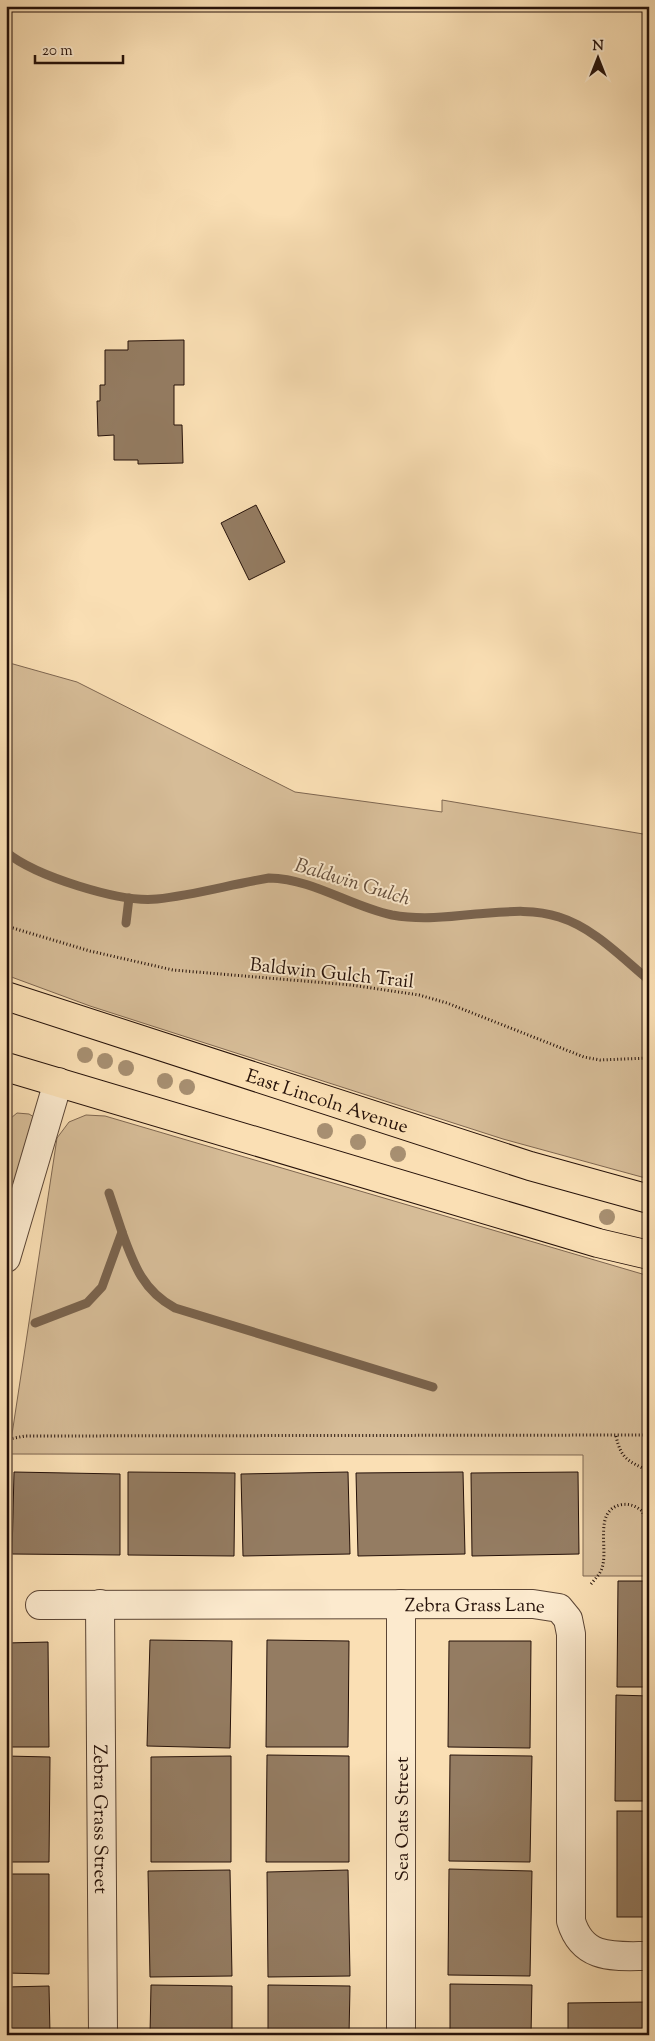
<svg xmlns="http://www.w3.org/2000/svg" width="655" height="2041" viewBox="0 0 655 2041" font-family="'Sorts Mill Goudy',serif">
	<style>
		.green { fill: #d6bc97; stroke: #7e6650 }
		.lines { fill: none; stroke-linecap: round; stroke-linejoin: round }
		.stream { stroke: #7a634d; stroke-width: 9 }
		.building { fill: #947c62; stroke: #251109 }
		.minor-casing { stroke: #5a4434; stroke-width: 30 }
		.tertiary-casing { stroke: #5a4434; stroke-width: 30 }
		.primary-casing { stroke: #251109; stroke-width: 30 }
		.path { stroke: #251109; stroke-width: 3; stroke-dasharray: 1 2.5; stroke-linecap: butt }
		.minor { stroke: #fceace; stroke-width: 28 }
		.tertiary { stroke: #fceace; stroke-width: 28 }
		.primary { stroke: #fadfb4; stroke-width: 28 }
		.tree { fill: #a78f71 }
		.labels { text-anchor: middle; stroke-width: 4; stroke-linejoin: round; paint-order: stroke }
		.street-label { font-size: 19px; fill: #251109; stroke: #fceace }
		.water-label { font-size: 20px; font-style: italic; fill: #644e3c; stroke: #fceace }
	</style>
	<rect width="100%" height="100%" fill="#fadfb4"/>
	<filter id="stains"><feTurbulence type="fractalNoise" baseFrequency=".004" numOctaves="4"/><feColorMatrix values="0 0 0 0 .2 0 0 0 0 .09 0 0 0 0 .02 0 0 0 .5 -.17"/></filter>
	<radialGradient id="worn" r=".72"><stop offset=".6" stop-color="#630" stop-opacity="0"/><stop offset="1" stop-color="#630" stop-opacity=".3"/></radialGradient>
	<!-- green -->
	<g class="green">
		<polygon points="6,662 77,682 295,792 442,812 442,800 649,835 649,1179 503,1139 90,1006 6,975"/>
		<polygon points="17,1113 29,1114 34,1117 6,1210 6,1153 11,1137 11,1118"/>
		<polygon points="86,1115 105,1116 649,1276 649,1576 583,1576 583,1455 9,1454 6,1631 6,1454 9,1454 57,1138 69,1122"/>
	</g>
	<g class="lines">
		<!-- stream -->
		<g class="stream">
			<path d="M6,852C35,876 120,903 157,899C195,895 232,884 269,878C314,879 349,906 392,915C420,920 448,917 476,914C503,912 533,908 559,917C594,928 621,957 649,980"/>
			<polyline points="126,923 129,898"/>
			<path d="M122,1232C134,1265 143,1291 175,1308L433,1387"/>
			<polyline points="35,1323 87,1303 102,1287 122,1232 109,1193"/>
		</g>
	</g>
	<!-- building -->
	<g class="building">
		<polygon points="184,340 184,385 174,385 174,425 182,425 183,463 138,464 138,460 114,460 114,435 98,436 97,401 100,401 100,385 105,385 105,350 128,350 128,341"/>
		<polygon points="256,505 285,562 249,580 221,523"/>
		<polygon points="14,1472 120,1474 120,1555 12,1554"/>
		<polygon points="128,1472 235,1473 234,1556 128,1555"/>
		<polygon points="348,1472 350,1554 243,1556 241,1474"/>
		<polygon points="463,1472 465,1554 358,1556 356,1473"/>
		<polygon points="578,1472 579,1554 472,1556 471,1473"/>
		<polygon points="618,1581 649,1581 649,1687 617,1687"/>
		<polygon points="150,1640 232,1641 230,1748 147,1746"/>
		<polygon points="267,1640 349,1641 348,1747 266,1747"/>
		<polygon points="449,1641 531,1641 530,1748 448,1747"/>
		<polygon points="48,1642 49,1747 6,1747 6,1643"/>
		<polygon points="616,1695 649,1696 649,1801 615,1801"/>
		<polygon points="267,1755 349,1756 349,1862 266,1862"/>
		<polygon points="450,1755 532,1756 530,1862 449,1861"/>
		<polygon points="6,1756 50,1757 49,1862 6,1862"/>
		<polygon points="231,1756 231,1862 151,1862 151,1757"/>
		<rect x="617" y="1811" width="32" height="106"/>
		<polygon points="449,1869 532,1871 530,1976 448,1975"/>
		<polygon points="230,1870 232,1976 150,1977 148,1871"/>
		<polygon points="348,1870 350,1976 268,1977 267,1872"/>
		<polygon points="6,1874 49,1874 49,1974 6,1973"/>
		<polygon points="450,1984 532,1985 531,2035 450,2035"/>
		<polygon points="151,1985 232,1986 232,2035 150,2035"/>
		<polygon points="268,1985 350,1986 349,2035 268,2035"/>
		<polygon points="49,1986 50,2035 6,2035 6,1987"/>
		<polygon points="649,2002 649,2035 568,2035 568,2003"/>
	</g>
	<g class="lines">
		<!-- minor casing -->
		<g class="minor-casing">
			<g id="minor">
				<path id="s1" d="M100,1604L103,2035"/>
				<polyline points="401,1604 401,2035"/>
				<path id="s2" d="M40,1605L533,1604L559,1608L568,1619L571,1634V1921C583,1961 615,1956 649,1956"/>
			</g>
		</g>
		<!-- tertiary casing -->
		<g class="tertiary-casing">
			<polyline id="tertiary" points="6,1258 58,1082"/>
		</g>
		<!-- primary casing -->
		<g class="primary-casing">
			<g id="primary">
				<path id="s3" d="M6,996L530,1166L649,1199"/>
				<polyline points="6,1067 598,1243 649,1255"/>
			</g>
		</g>
		<!-- path -->
		<g class="path">
			<polyline points="6,926 90,951 173,970 351,985 419,995 447,1003 584,1057 600,1060 649,1058"/>
			<path d="M616,1436C621,1459 628,1461 649,1471"/>
			<polyline points="9,1439 25,1436 649,1435"/>
			<path d="M591,1584C596,1578 602,1572 603,1564C607,1546 595,1511 620,1505C629,1503 636,1506 642,1511L647,1523L649,1546"/>
		</g>
		<!-- minor -->
		<use href="#minor" class="minor"/>
		<!-- tertiary -->
		<use href="#tertiary" class="tertiary"/>
		<!-- primary -->
		<use href="#primary" class="primary"/>
	</g>
	<!-- trees -->
	<g class="tree">
		<circle cx="85" cy="1055" r="8"/>
		<circle cx="105" cy="1061" r="8"/>
		<circle cx="126" cy="1068" r="8"/>
		<circle cx="165" cy="1081" r="8"/>
		<circle cx="187" cy="1087" r="8"/>
		<circle cx="325" cy="1131" r="8"/>
		<circle cx="358" cy="1142" r="8"/>
		<circle cx="398" cy="1154" r="8"/>
		<circle cx="607" cy="1217" r="8"/>
	</g>
	<g class="labels">
		<!-- street labels -->
		<g class="street-label">
			<text transform="translate(332 972) rotate(6)" y="7">Baldwin Gulch Trail</text>
			<text dy="7" stroke="none"><textPath href="#s3" startOffset="338">East Lincoln Avenue</textPath></text>
			<text dy="7" stroke="none"><textPath href="#s2" startOffset="435">Zebra Grass Lane</textPath></text>
			<text dy="7" stroke="none"><textPath href="#s1" startOffset="215">Zebra Grass Street</textPath></text>
			<text transform="translate(401 1819) rotate(-90)" y="7">Sea Oats Street</text>
		</g>
		<!-- water labels -->
		<g class="water-label">
			<text transform="translate(353 881) rotate(17)" y="7">Baldwin Gulch</text>
		</g>
	</g>
	<!-- margin -->
	<rect width="655" height="2041" fill="none" stroke="#fadfb4" stroke-width="25"/>
	<rect x="8" y="8" width="640" height="2026" fill="none" stroke="#251109" stroke-width="2.5"/>
	<rect x="12" y="12" width="630" height="2016" fill="none" stroke="#251109"/>
	<!-- north arrow -->
	<g transform="translate(598 58)" stroke="#fceace" stroke-width="4" paint-order="stroke">
	<path d="M0-4L9 19L0 12L-9 19Z" fill="#251109"/>
	<text y="-8" font-size="14" font-weight="bold" text-anchor="middle" fill="#251109">N</text>
	</g>
	<!-- scale -->
	<path d="M35 55v8h88v-8" fill="none" stroke="#251109" stroke-width="2.5"/>
	<text x="42" y="55" font-size="15" fill="#251109" stroke="#fceace" stroke-width="4" paint-order="stroke">20 m</text>
	<rect width="100%" height="100%" filter="url(#stains)"/>
	<rect width="100%" height="100%" fill="url(#worn)"/>
</svg>
